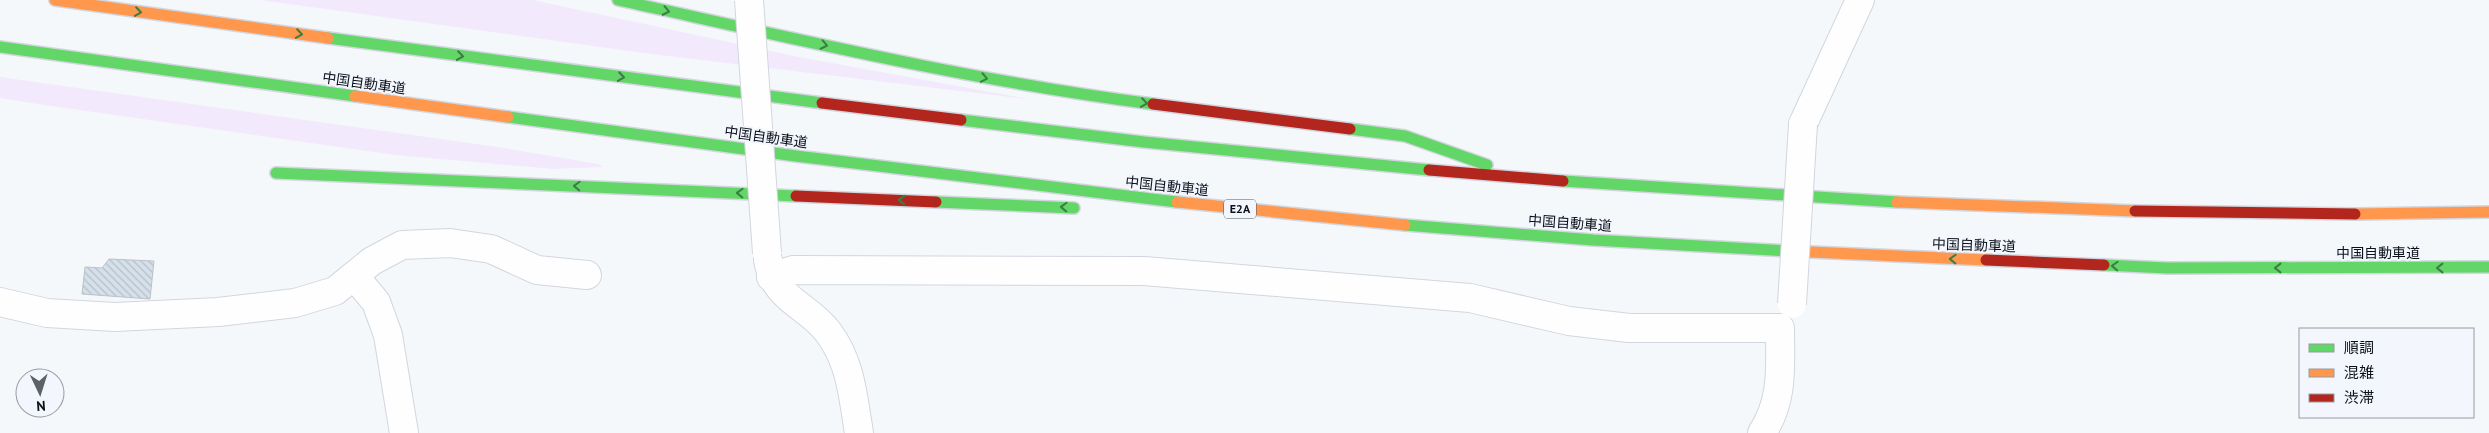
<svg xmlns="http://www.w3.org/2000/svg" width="2489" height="433" viewBox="0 0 2489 433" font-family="'PT Sans','Noto Sans JP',sans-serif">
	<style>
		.green { fill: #f2eafc }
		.building { fill: url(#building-back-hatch); stroke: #bbc2c8 }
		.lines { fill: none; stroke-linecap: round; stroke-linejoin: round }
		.street-casing { stroke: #d2d6de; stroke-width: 30 }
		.fast-casing { stroke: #d2d6de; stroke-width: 14 }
		.slow-casing { stroke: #d2d6de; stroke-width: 14 }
		.jam-casing { stroke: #d2d6de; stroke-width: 14 }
		.street { stroke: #fefefe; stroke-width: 28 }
		.fast { stroke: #63d668; stroke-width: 11 }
		.slow { stroke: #ff974d; stroke-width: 11 }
		.jam { stroke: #b3261e; stroke-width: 11 }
		.street-bridge-casing { stroke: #d2d6de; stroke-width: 30; stroke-linecap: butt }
		.street-bridge { stroke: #fefefe; stroke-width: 28 }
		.oneway { stroke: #3b7d45 }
		.labels { text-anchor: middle; stroke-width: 4; stroke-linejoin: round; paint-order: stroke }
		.shield { fill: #f3f7fd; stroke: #51565f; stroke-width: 1 }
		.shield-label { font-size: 12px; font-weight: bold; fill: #0b111b }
		.street-label { font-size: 14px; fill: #0b111b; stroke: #f3f7fd }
	</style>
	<defs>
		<pattern id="building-back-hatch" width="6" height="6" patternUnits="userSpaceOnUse" patternTransform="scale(1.25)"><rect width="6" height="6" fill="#d5e0ea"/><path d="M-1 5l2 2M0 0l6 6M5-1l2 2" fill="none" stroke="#b6bfc8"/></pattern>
	</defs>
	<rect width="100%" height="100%" fill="#f5f8fb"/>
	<!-- green -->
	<g class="green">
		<polygon points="260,0 533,0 799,57 1034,100 643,53"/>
		<polygon points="0,77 498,147 599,164 603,167 553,169 395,155 37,104 0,98"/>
	</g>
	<!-- building -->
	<polygon class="building" points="109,259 154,261 150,299 82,294 85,267 102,268"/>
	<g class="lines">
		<!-- street casing -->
		<g class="street-casing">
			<g id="street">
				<polyline points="1803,124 1860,0"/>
				<path d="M768,260C775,301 807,304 828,332C851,362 853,397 859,433"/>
				<polyline points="355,277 376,302 388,335 404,433"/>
				<path d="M771,277L793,270L1144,271L1470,298L1569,321L1629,328H1780C1780,367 1784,399 1762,433"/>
				<polyline points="0,302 47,313 115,317 218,312 295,303 335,291 372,261 402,245 450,243 491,249 537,270 587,275"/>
			</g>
		</g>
		<!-- fast casing -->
		<g class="fast-casing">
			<g id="fast">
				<path d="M618,0C796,39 973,81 1153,104"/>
				<polyline points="328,38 822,103"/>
				<polyline points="0,47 355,96"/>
				<polyline points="508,117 796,156 1177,202"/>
				<polyline points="961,120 1144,142 1429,170"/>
				<polyline points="1350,129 1405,136 1487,165"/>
				<polyline points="276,173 796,196"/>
				<polyline points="1563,181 1897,202"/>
				<polyline points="936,202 1074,208"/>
				<polyline points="1405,225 1593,240 1789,251"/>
				<polyline points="2104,265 2167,268 2489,267"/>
			</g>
		</g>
		<!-- slow casing -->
		<g class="slow-casing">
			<g id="slow">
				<polyline points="55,0 328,38"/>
				<polyline points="355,96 508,117"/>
				<polyline points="1177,202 1405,225"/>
				<polyline points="1897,202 2135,211"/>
				<polyline points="2355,214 2489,212"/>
				<polyline points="1789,251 1986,260"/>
			</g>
		</g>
		<!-- jam casing -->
		<g class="jam-casing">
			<g id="jam">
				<polyline points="822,103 961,120"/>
				<polyline points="1153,104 1350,129"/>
				<polyline points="1429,170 1563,181"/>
				<polyline points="796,196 936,202"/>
				<polyline points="2135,211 2355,214"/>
				<polyline points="1986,260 2104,265"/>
			</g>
		</g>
		<!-- street -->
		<use href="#street" class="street"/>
		<!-- fast -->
		<use href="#fast" class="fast"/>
		<!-- slow -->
		<use href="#slow" class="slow"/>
		<!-- jam -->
		<use href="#jam" class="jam"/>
		<!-- street-bridge casing -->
		<g class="street-bridge-casing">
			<g id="street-bridge">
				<polyline points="749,0 767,253"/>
				<polyline points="1792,304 1803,124"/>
			</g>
		</g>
		<!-- street-bridge -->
		<use href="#street-bridge" class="street-bridge"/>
	</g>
	<!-- one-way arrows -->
	<defs><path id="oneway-chevron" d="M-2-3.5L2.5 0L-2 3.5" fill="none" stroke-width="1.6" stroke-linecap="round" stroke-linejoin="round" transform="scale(1.25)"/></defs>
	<g class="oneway">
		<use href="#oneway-chevron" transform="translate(666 11) rotate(12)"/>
		<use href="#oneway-chevron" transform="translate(138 12) rotate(8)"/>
		<use href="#oneway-chevron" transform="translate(299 34) rotate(8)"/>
		<use href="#oneway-chevron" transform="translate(824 45) rotate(12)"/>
		<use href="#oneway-chevron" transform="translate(460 56) rotate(8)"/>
		<use href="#oneway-chevron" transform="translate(621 77) rotate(8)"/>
		<use href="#oneway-chevron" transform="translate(984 78) rotate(11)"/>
		<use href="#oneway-chevron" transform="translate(1144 103) rotate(8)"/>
		<use href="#oneway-chevron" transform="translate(577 186) rotate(-178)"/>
		<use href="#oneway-chevron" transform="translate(740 193) rotate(-178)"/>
		<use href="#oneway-chevron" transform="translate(902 200) rotate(-178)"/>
		<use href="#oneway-chevron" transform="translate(1064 207) rotate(-178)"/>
		<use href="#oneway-chevron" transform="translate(1953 259) rotate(-178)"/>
		<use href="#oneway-chevron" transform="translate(2115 266) rotate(-178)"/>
		<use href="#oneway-chevron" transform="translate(2278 268) rotate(-180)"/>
		<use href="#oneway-chevron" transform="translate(2440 268) rotate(180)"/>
	</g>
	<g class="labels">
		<!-- shield labels -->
		<rect class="shield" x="1224" y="199.5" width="32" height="19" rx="4"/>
		<g class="shield-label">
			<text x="1240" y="213">E2A</text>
		</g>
		<!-- street labels -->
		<g class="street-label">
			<text transform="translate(364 83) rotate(8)" y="5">中国自動車道</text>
			<text transform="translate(766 137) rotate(8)" y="5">中国自動車道</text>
			<text transform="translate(1167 186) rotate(6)" y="5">中国自動車道</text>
			<text transform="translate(1570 223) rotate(4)" y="5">中国自動車道</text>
			<text transform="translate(1974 245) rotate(2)" y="5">中国自動車道</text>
			<text x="2378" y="258">中国自動車道</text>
		</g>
	</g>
	<!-- legend -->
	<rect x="2299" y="328" width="175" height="90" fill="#f3f7fd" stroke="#969ba3"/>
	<rect x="2309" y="344" width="25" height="8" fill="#63d668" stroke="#969ba3"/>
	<text x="2344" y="353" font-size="15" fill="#0b111b">順調</text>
	<rect x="2309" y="369" width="25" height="8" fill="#ff974d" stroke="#969ba3"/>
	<text x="2344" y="378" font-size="15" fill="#0b111b">混雑</text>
	<rect x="2309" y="394" width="25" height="8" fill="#b3261e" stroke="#969ba3"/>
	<text x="2344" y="403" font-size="15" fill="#0b111b">渋滞</text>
	<!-- north arrow -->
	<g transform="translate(40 393) rotate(176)"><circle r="24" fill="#f3f7fd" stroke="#969ba3"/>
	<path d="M0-4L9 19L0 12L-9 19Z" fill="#5d6269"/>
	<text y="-8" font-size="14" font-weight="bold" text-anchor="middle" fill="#0b111b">N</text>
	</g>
</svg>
